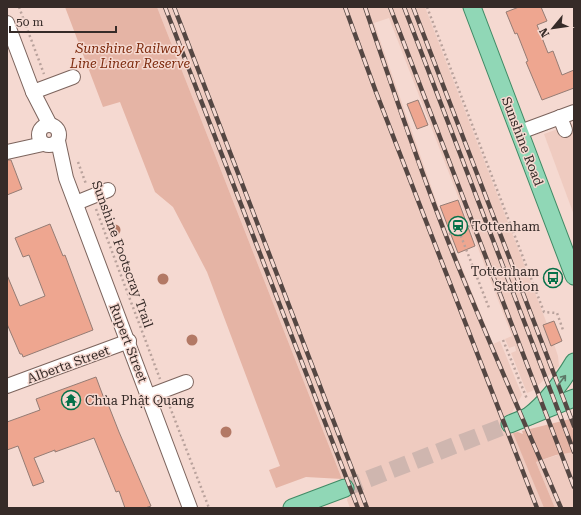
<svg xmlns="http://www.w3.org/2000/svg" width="581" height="515" viewBox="0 0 581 515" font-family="'Roboto Serif',serif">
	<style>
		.built { fill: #efcbc0 }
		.green { fill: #e5b4a5 }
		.building { fill: #eea690; stroke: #957c74 }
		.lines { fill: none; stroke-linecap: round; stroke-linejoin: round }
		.major-tunnel { stroke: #cfb6af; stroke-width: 17; stroke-dasharray: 17 8; stroke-linecap: butt }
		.minor-casing { stroke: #7c645d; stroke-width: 16 }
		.major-casing { stroke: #408a65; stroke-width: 19 }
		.path { stroke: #b9a29c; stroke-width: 2.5; stroke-dasharray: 2 3; stroke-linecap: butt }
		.minor { stroke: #fff; stroke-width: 14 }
		.major { stroke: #90d7b6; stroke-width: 17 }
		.rail-casing { stroke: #554743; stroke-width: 4.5 }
		.rail { stroke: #f5d9d1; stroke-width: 3; stroke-dasharray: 9; stroke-linecap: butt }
		.tree { fill: #b37965 }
		.oneway { stroke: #5e7868 }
		.labels { text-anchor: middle; stroke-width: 3; stroke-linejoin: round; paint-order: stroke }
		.park-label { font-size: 13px; font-style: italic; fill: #7d2a0d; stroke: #f5d9d1 }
		.street-label { font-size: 13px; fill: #362b28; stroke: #f5d9d1 }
		.poi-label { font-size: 13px; fill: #362b28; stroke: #f5d9d1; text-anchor: start }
	</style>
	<rect width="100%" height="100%" fill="#f5d9d1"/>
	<!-- built -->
	<g class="built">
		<polygon points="157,7 425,7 544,316 547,324 543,325 554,344 558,356 559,366 532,391 527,393 511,353 516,351 515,346 509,348 505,339 512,336 389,18 374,23 438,206 456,253 493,344 500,341 522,395 511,414 507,416 544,508 350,508 347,500 348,496 342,479"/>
		<polygon points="574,123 574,215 544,134"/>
		<polygon points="567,452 574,452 574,508 555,508 536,462"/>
	</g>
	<!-- green -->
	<g class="green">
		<polygon points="65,7 157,7 342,479 306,477 276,488 269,470 280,466 207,272 173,207 155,192 120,102 103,107"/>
		<polygon points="574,418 574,452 556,455 536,462 555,508 544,508 513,433 518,432 523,434 522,431"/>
	</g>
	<!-- building -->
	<g class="building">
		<polygon points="519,7 541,7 547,21 537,25 548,53 553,51 562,75 574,70 574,88 542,100 526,62 528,61 517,33 515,34 506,12"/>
		<polygon points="418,100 428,125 417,129 407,104"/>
		<polygon points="7,160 11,160 22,189 7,195"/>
		<polygon points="458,200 475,246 458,253 440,206"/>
		<polygon points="50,224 63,256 65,255 93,330 23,357 22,354 20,354 7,324 7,275 20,306 45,296 29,255 23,257 15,238"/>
		<polygon points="554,321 562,341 551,346 543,325"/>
		<polygon points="96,377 106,404 108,404 119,432 151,506 145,508 125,508 119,491 116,492 94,438 55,452 55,450 34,458 44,482 33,486 18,446 7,450 7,422 40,410 36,399"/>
	</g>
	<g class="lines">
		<!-- major-tunnel -->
		<polyline class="major-tunnel" points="345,488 510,424"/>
		<!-- minor casing -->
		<g class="minor-casing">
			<g id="minor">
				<polyline points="7,23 33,92 50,125"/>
				<polyline points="33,92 73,77"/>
				<polyline points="560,117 565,130"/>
				<circle cx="49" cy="135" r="10"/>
				<polyline points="520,132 574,112"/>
				<polyline points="58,141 66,178 190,508"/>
				<polyline points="7,152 43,144"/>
				<polyline points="76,203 108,190"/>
				<polyline points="7,386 129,341"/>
				<polyline points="149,396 186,382"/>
			</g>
		</g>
		<!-- major casing -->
		<g class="major-casing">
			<g id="major">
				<polyline points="472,7 574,276"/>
				<path d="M529,416C547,402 562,382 574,362"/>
				<polyline points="510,424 574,398"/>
				<polyline points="292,508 345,488"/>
			</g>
		</g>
		<!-- path -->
		<g class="path">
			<polyline points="19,7 44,74"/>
			<polyline points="427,7 544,312 557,313 563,330 561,331"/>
			<polyline points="78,162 86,184"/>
			<polyline points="96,209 160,379"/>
			<polyline points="459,231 489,308"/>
			<polyline points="449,234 470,226"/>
			<polyline points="503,340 527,399"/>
			<polyline points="168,402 209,508"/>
		</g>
		<!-- minor -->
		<use href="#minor" class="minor"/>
		<!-- major -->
		<use href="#major" class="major"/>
		<!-- rail casing -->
		<g class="rail-casing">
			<g id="rail">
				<polyline points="165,7 358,508"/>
				<polyline points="174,7 367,508"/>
				<polyline points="345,7 376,92 537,508"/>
				<path d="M365,7C392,87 419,167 450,246C485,334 524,421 561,508"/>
				<polyline points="390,7 574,487"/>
				<polyline points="404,7 574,452"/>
				<polyline points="413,7 574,426"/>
			</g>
		</g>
		<!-- rail -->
		<use href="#rail" class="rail"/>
	</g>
	<!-- trees -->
	<g class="tree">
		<circle cx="115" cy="230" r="5.5"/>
		<circle cx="163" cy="279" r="5.5"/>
		<circle cx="192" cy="340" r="5.5"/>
		<circle cx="226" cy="432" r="5.5"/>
	</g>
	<!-- one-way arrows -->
	<defs><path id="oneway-shaft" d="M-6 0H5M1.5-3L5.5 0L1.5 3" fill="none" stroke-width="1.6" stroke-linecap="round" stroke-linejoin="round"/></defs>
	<use class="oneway" href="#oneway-shaft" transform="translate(562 380) rotate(-52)"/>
	<!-- icons -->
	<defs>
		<g id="station-ring" transform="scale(1)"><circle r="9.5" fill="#f5d9d1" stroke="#077149" stroke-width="1.5"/><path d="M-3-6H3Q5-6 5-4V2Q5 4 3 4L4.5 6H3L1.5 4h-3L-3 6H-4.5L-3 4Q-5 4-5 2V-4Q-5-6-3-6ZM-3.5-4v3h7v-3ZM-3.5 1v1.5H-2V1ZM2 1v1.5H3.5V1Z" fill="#077149"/></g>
		<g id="bus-ring" transform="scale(1)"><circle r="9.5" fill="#f5d9d1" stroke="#077149" stroke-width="1.5"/><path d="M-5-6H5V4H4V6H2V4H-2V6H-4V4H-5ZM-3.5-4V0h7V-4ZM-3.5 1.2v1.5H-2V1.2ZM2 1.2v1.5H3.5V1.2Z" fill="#077149"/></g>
		<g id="temple-ring" transform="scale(1)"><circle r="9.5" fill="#f5d9d1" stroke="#077149" stroke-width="1.5"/><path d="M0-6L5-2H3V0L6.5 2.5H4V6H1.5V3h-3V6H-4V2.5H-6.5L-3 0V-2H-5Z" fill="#077149"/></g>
	</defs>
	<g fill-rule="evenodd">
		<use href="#station-ring" x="458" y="226"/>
		<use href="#bus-ring" x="553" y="278"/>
		<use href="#temple-ring" x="71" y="400"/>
	</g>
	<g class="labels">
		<!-- park labels -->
		<g class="park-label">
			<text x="130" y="53">Sunshine Railway<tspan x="130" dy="15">Line Linear Reserve</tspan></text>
		</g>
		<!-- street labels -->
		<g class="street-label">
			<text transform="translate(523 141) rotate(69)" y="5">Sunshine Road</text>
			<text transform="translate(123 254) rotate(70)" y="5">Sunshine Footscray Trail</text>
			<text transform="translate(129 343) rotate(69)" y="5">Rupert Street</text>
			<text transform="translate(68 364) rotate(-20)" y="5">Alberta Street</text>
		</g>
		<!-- poi labels -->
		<g class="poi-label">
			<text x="472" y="231">Tottenham</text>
			<text x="539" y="276" text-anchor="end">Tottenham<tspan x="539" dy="15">Station</tspan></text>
			<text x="85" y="405">Chùa Phật Quang</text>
		</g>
	</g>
	<!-- border -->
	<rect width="581" height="515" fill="none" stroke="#362b28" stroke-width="16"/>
	<!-- north arrow -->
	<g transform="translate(553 28) rotate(241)" stroke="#f5d9d1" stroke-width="3" paint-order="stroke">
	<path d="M0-3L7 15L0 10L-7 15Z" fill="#362b28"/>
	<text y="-6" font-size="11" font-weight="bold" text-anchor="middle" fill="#362b28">N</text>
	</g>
	<!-- scale -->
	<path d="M10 26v6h106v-6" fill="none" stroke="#362b28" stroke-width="2"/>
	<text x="16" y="26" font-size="12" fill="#362b28" stroke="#f5d9d1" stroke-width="3" paint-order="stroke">50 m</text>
</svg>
